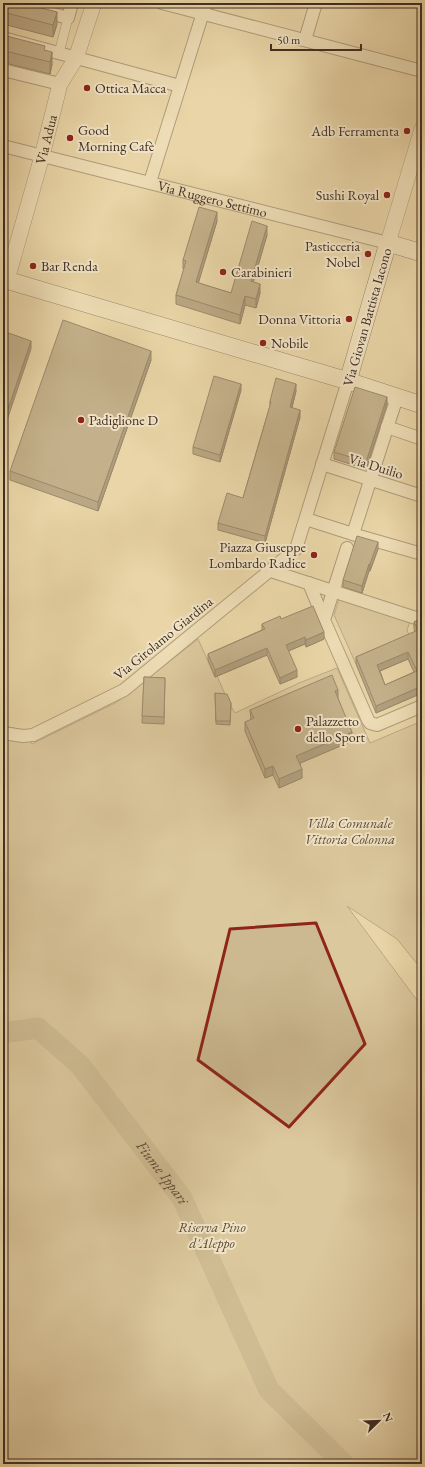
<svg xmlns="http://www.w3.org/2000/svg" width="425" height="1467" viewBox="0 0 425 1467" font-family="'EB Garamond',serif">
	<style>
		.green { fill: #ccb991; stroke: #86745a }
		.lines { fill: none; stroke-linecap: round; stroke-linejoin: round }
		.river { stroke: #b09d7a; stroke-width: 21 }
		.pedestrian-casing { stroke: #6a5844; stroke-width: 10 }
		.minor-casing { stroke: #6a5844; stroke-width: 14 }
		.tertiary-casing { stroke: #6a5844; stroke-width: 16 }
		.secondary-casing { stroke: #402e23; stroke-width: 18 }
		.pedestrian { stroke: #f1e4c6; stroke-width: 9 }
		.minor { stroke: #f1e4c6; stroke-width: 12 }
		.tertiary { stroke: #f1e4c6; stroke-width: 15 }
		.secondary { stroke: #f1e4c6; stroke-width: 17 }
		.wall { fill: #837259; stroke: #402e23; fill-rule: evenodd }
		.shaded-wall { fill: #6a5d49; stroke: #402e23 }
		.building { fill: #988568; stroke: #402e23; fill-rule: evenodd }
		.marked { fill: none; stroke: #8f2418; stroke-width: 3; stroke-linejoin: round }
		.poi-dot { fill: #8f2418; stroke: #f1e4c6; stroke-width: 1.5 }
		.labels { text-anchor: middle; stroke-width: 4; stroke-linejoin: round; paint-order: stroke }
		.poi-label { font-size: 14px; fill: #402e23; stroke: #f1e4c6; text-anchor: start }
		.street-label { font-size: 14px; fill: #402e23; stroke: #f1e4c6 }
		.park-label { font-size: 14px; font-style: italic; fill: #5c4a39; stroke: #f1e4c6 }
		.water-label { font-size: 15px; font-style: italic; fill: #5c4a39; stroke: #f1e4c6 }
	</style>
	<rect width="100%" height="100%" fill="#e9d6a7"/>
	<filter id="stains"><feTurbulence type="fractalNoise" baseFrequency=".005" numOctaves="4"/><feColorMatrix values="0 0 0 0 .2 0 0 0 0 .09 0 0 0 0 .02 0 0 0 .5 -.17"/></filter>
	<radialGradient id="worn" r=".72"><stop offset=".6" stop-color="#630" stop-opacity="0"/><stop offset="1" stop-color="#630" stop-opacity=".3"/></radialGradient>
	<!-- green -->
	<g class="green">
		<polygon points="339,599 410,622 407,630 411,640 356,664 334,615"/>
		<polygon points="198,639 215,677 217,676 228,701 235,713 299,683 337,668 370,743 422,721 422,970 397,939 347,906 422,1007 422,1464 3,1464 3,726 23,730 32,744 117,702 137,687"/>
	</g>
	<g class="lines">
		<!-- river -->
		<path class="river" id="s1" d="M3,1033L38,1028L80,1065L182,1198L269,1390L344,1464"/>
		<!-- pedestrian casing -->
		<g class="pedestrian-casing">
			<polyline id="pedestrian" points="59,53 68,18"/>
		</g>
		<!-- minor casing -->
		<g class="minor-casing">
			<g id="minor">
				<polyline points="13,3 68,18 72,3"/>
				<polyline points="162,3 422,71"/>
				<polyline points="3,38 180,86"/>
				<polyline points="305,40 316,3"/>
				<polyline points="3,70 60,84"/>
				<path id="s2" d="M3,146L388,243"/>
				<polyline points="150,182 206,3"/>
				<polyline points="387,427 422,439"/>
				<polyline points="322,464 422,496"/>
				<polyline points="306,519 359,536 422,554"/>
				<polyline points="353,534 397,397"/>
				<polyline points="347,548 324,620 368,720 370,723 377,725 422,706"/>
				<polyline points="271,571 422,620"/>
				<polyline points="309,583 324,620"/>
				<polyline points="3,733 23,736 33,735 124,690 296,549 348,381"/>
			</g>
		</g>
		<!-- tertiary casing -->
		<g class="tertiary-casing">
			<g id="tertiary">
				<polyline points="388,243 422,129"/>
				<path id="s3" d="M7,280L42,156L60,84L76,58L94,3"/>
			</g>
		</g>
		<!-- secondary casing -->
		<g class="secondary-casing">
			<g id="secondary">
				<polyline points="3,279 348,381 422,405"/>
				<polyline points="348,381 388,243 422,253"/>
			</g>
		</g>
		<!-- pedestrian -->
		<use href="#pedestrian" class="pedestrian"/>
		<!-- minor -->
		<use href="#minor" class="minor"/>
		<!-- tertiary -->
		<use href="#tertiary" class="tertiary"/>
		<!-- secondary -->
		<use href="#secondary" class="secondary"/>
	</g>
	<!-- wall -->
	<g class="wall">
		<polygon points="3,3 57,24 53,37 3,24"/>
		<polygon points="3,35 45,51 52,64 50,74 5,63 3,63"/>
		<polygon points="217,221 198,283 231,293 267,235 253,282 260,293 256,308 245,305 240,324 176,304 176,295 184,270 183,269 183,260"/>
		<polygon points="151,360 98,511 10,480 10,471"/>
		<polygon points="241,390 220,462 193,454 193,447"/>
		<polygon points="296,391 292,408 300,417 265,543 218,530 218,523 243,498 270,406 270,401"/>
		<polygon points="387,404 366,469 334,459 334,452"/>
		<polygon points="378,549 370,571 369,571 362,593 343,587 343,580"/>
		<polygon points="281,619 324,639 306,647 305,644 288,651 297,677 280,684 267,655 215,677 208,660 208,654 262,630 262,624"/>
		<path d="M418,620L422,693L376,713L356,664V657L415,632L414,629V622ZM408,659L414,672L385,685L380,671Z"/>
		<polygon points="144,677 165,678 164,724 142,723"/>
		<polygon points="215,693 231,703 230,725 216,724"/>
		<polygon points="338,698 352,741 300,763 302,778 279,788 273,775 265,778 245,731 245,722 251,720 250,710"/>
	</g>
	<!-- shaded-wall -->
	<g class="shaded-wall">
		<polygon points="57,12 57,24 53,37 53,25"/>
		<polygon points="52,52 52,64 50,74 50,62"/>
		<polygon points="217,212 217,221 196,291 196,282"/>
		<polygon points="267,226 267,235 251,290 251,281"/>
		<polygon points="5,238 5,243 3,250 3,244"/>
		<polygon points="260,284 260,293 256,308 256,299"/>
		<polygon points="245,296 245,305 240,324 240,315"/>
		<polygon points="31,341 31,349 3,432 3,424"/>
		<polygon points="151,351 151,360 98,511 98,502"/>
		<polygon points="241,384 241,390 220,462 220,455"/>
		<polygon points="296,384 296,391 290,414 290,407"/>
		<polygon points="387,397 387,404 366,469 366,462"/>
		<polygon points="300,410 300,417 265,543 265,536"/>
		<polygon points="378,542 378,549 370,571 370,564"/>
		<polygon points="369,564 369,571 362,593 362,586"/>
		<polygon points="324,632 324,639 306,647 306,640"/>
		<polygon points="305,637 305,644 286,652 286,645"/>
		<polygon points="267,648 267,655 215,677 215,670"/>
		<polygon points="408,652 408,659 377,672 377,665"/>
		<polygon points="297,670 297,677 280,684 280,678"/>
		<polygon points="422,686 422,693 376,713 376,706"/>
		<polygon points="338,690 338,698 335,700 335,691"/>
		<polygon points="352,732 352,741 296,765 296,756"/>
		<polygon points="273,766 273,775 265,778 265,769"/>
		<polygon points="302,769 302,778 279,788 279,779"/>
	</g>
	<!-- building -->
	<g class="building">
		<polygon points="3,3 22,3 57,12 53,25 3,12"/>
		<polygon points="3,35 45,46 44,50 52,52 50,62 5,51 3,51"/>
		<polygon points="199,207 217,212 196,282 231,293 252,221 267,226 251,281 260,284 256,299 245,296 240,315 176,295 186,261 183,260"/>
		<polygon points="3,237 5,238 3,244"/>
		<polygon points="63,320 151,351 98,502 10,471"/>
		<polygon points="3,331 31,341 3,424"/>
		<polygon points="214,376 241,384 220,455 193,447"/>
		<polygon points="276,378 296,384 290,407 300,410 265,536 218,523 227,493 243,498 271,402 270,401"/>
		<polygon points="355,387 387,397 366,462 334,452"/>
		<polygon points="357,536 378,542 370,564 369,564 362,586 343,580"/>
		<polygon points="313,606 324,632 306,640 305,637 286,645 297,670 280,678 267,648 215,670 208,654 265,629 262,624 280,616 281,619"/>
		<path d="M418,620H422V686L376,706L356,657L418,630L414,622ZM408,652L417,671L385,685L377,665Z"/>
		<polygon points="332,675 338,690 335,691 352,732 296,756 302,769 279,779 273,766 265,769 245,722 254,718 250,710"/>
		<polygon points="144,677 165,678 164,717 142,716"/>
		<polygon points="215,693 227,694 231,703 230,721 216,721"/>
	</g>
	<!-- marked area -->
	<path d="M0 0H425V1467H0ZM316,923L365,1044L289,1127L198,1060L230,929Z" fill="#e9d6a7" fill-opacity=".55" fill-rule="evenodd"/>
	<path class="marked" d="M316,923L365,1044L289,1127L198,1060L230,929Z"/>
	<!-- markers -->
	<g class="poi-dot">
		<circle cx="87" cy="88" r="4"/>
		<circle cx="407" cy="131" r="4"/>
		<circle cx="70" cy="138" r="4"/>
		<circle cx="387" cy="195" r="4"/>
		<circle cx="368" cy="254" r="4"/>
		<circle cx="33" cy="266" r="4"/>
		<circle cx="223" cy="272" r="4"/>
		<circle cx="349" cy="319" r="4"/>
		<circle cx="263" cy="343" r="4"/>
		<circle cx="81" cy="420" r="4"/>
		<circle cx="314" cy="555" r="4"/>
		<circle cx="298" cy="729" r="4"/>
	</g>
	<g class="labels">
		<!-- poi labels -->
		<g class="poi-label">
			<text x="95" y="93">Ottica Macca</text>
			<text x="78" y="135">Good<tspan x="78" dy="16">Morning Cafè</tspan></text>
			<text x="399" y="136" text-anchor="end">Adb Ferramenta</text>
			<text x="379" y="200" text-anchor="end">Sushi Royal</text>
			<text x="360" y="251" text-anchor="end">Pasticceria<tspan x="360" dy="16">Nobel</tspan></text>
			<text x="41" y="271">Bar Renda</text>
			<text x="231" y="277">Carabinieri</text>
			<text x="341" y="324" text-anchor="end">Donna Vittoria</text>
			<text x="271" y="348">Nobile</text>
			<text x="89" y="425">Padiglione D</text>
			<text x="306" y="552" text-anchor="end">Piazza Giuseppe<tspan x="306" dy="16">Lombardo Radice</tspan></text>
			<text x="306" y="726">Palazzetto<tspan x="306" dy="16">dello Sport</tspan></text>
		</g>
		<!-- street labels -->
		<g class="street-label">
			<text dy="5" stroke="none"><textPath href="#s3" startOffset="146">Via Adua</textPath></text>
			<text dy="5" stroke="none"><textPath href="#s2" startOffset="216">Via Ruggero Settimo</textPath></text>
			<text transform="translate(367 317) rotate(-74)" y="5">Via Giovan Battista Iacono</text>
			<text transform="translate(376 466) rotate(17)" y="5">Via Duilio</text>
			<text transform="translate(163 638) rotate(-39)" y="5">Via Girolamo Giardina</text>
		</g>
		<!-- park labels -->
		<g class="park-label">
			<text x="350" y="828">Villa Comunale<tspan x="350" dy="16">Vittoria Colonna</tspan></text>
			<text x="212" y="1232">Riserva Pino<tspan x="212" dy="16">d'Aleppo</tspan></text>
		</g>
		<!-- water labels -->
		<g class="water-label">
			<text dy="5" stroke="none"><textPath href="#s1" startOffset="227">Fiume Ippari</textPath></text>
		</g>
	</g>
	<!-- margin -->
	<rect width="425" height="1467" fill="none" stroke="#e9d6a7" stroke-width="16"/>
	<rect x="4" y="4" width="417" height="1459" fill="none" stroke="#402e23" stroke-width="2"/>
	<rect x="8" y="8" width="409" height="1451" fill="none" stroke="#402e23"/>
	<!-- north arrow -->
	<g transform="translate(379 1421) rotate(67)" stroke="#f1e4c6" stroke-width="3" paint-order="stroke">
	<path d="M0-3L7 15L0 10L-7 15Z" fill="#402e23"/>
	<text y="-6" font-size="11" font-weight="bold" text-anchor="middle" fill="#402e23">N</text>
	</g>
	<!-- scale -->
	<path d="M271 44v6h90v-6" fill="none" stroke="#402e23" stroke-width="2"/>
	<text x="277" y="44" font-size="12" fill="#402e23" stroke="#f1e4c6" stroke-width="3" paint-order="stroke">50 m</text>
	<rect width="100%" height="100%" filter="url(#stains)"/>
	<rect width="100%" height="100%" fill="url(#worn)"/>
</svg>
